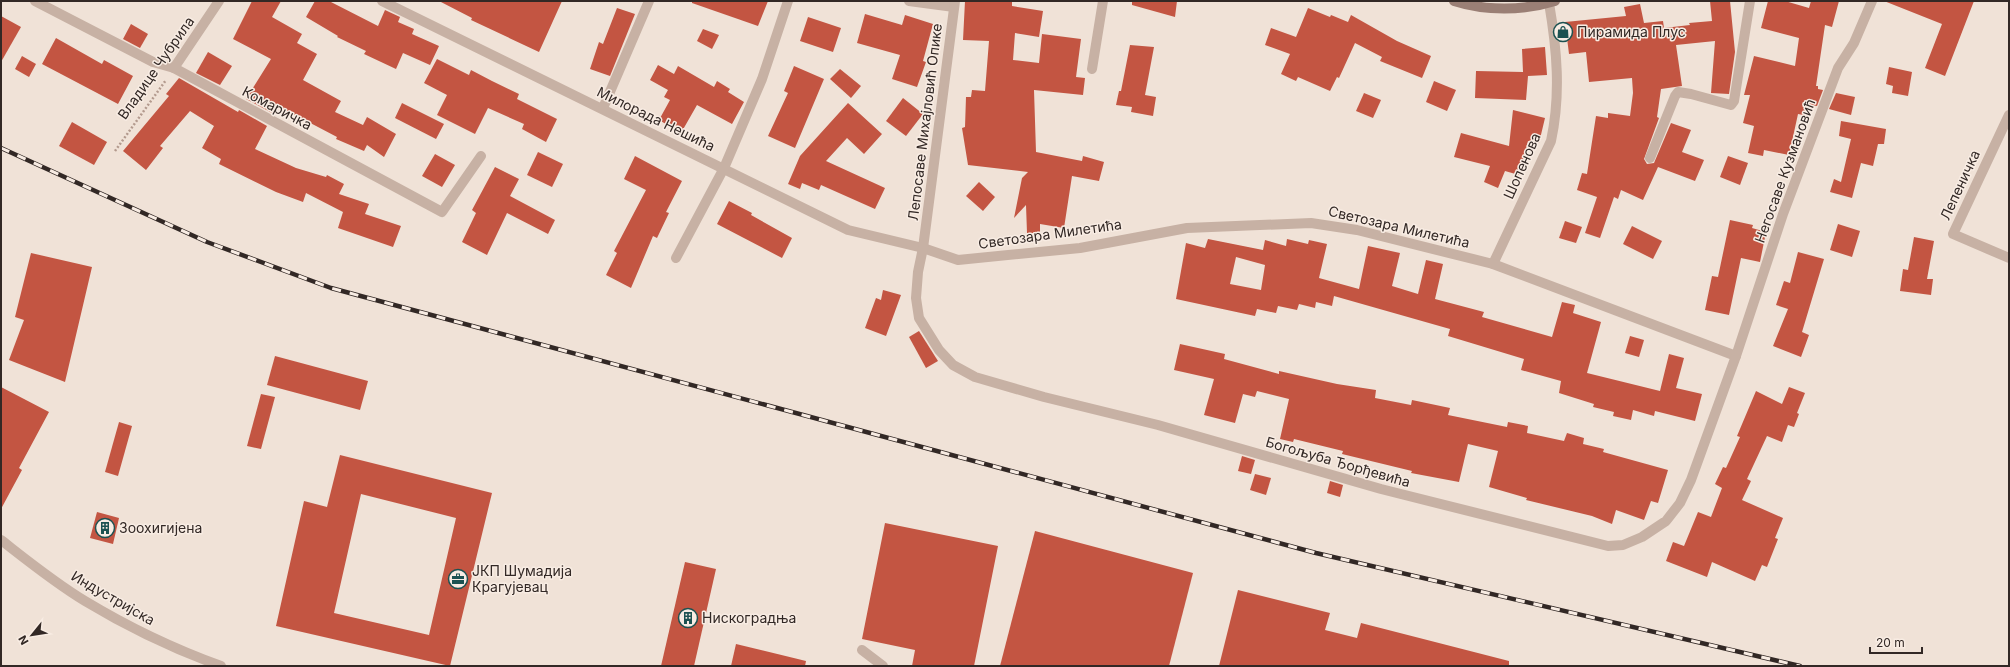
<svg xmlns="http://www.w3.org/2000/svg" width="2010" height="667" viewBox="0 0 2010 667" font-family="Inter,sans-serif">
	<style>
		.building { fill: #c35542; fill-rule: evenodd }
		.lines { fill: none; stroke-linecap: round; stroke-linejoin: round }
		.path { stroke: #b39a8e; stroke-width: 2.5; stroke-dasharray: 2 2; stroke-linecap: butt }
		.lane { stroke: #c7b1a4; stroke-width: 10 }
		.street { stroke: #c7b1a4; stroke-width: 10 }
		.secondary { stroke: #9a7f75; stroke-width: 10 }
		.rail-casing { stroke: #322825; stroke-width: 4.5 }
		.rail { stroke: #f8ece3; stroke-width: 3; stroke-dasharray: 9; stroke-linecap: butt }
		.labels { text-anchor: middle; stroke-width: 3; stroke-linejoin: round; paint-order: stroke }
		.poi-label { font-size: 14px; fill: #322825; stroke: #f8ece3; text-anchor: start }
		.street-label { font-size: 14px; fill: #322825; stroke: #f8ece3 }
	</style>
	<rect width="100%" height="100%" fill="#f0e2d7"/>
	<!-- building -->
	<g class="building">
		<polygon points="252,1 281,1 272,17 302,34 297,43 317,54 303,80 341,101 335,112 363,125 367,117 396,134 384,157 367,145 364,151 336,139 337,137 278,106 274,114 246,99 271,59 233,39"/>
		<polygon points="315,1 329,1 378,26 385,10 400,17 398,22 414,29 412,34 439,46 430,65 403,53 396,69 364,54 366,51 337,37 338,36 306,17"/>
		<polygon points="439,1 562,1 539,52 471,20 472,18"/>
		<polygon points="692,1 768,1 758,26 692,3"/>
		<polygon points="965,1 1012,1 1012,6 1043,11 1039,37 1015,33 1013,60 1039,63 1042,34 1081,39 1076,77 1085,78 1083,95 1034,90 1036,152 1082,161 1083,156 1104,162 1099,181 1072,176 1064,228 1040,224 1040,233 1027,233 1026,205 1014,218 1022,178 1028,172 968,165 962,128 965,127 966,97 971,97 972,90 985,91 989,41 963,40"/>
		<polygon points="1132,1 1177,1 1175,17 1132,5"/>
		<polygon points="1710,1 1730,1 1735,52 1729,94 1711,93 1715,41 1676,45 1682,86 1661,89 1657,117 1659,118 1644,159 1647,164 1654,163 1671,123 1691,130 1682,152 1704,160 1695,181 1658,167 1643,200 1621,190 1618,199 1614,197 1600,238 1585,233 1597,197 1577,190 1582,173 1587,174 1596,116 1608,118 1608,113 1630,116 1633,93 1632,78 1589,82 1586,52 1569,54 1565,22 1626,16 1624,7 1640,4 1644,23 1663,21 1664,28 1690,25 1689,23 1712,21"/>
		<polygon points="1768,1 1785,1 1809,8 1811,1 1839,1 1832,27 1825,25 1816,86 1818,86 1818,89 1823,90 1817,106 1811,105 1809,116 1798,114 1789,155 1764,150 1763,156 1748,153 1754,126 1743,123 1750,95 1744,95 1754,56 1795,66 1799,38 1761,28"/>
		<polygon points="1884,1 1974,1 1945,76 1925,68 1942,24"/>
		<polygon points="617,8 635,14 610,76 590,69 599,42 603,44"/>
		<polygon points="1308,8 1330,17 1331,15 1348,22 1351,15 1397,41 1431,56 1422,78 1380,61 1382,57 1355,43 1339,78 1337,77 1330,91 1298,77 1296,81 1281,74 1290,54 1265,45 1271,28 1296,37"/>
		<polygon points="865,14 902,25 905,15 933,24 923,61 926,62 917,87 892,79 900,55 857,43"/>
		<polygon points="1,16 21,27 1,62"/>
		<polygon points="808,17 841,28 833,52 800,41"/>
		<polygon points="131,24 148,34 140,48 123,39"/>
		<polygon points="703,29 719,35 712,49 697,41"/>
		<polygon points="56,38 102,64 104,60 133,76 118,104 42,64"/>
		<polygon points="1130,45 1154,47 1145,95 1156,97 1153,116 1131,112 1132,107 1116,105 1119,91 1121,91"/>
		<polygon points="1545,47 1547,75 1528,76 1526,100 1475,98 1476,71 1523,72 1522,49"/>
		<polygon points="208,52 232,66 220,85 196,73"/>
		<polygon points="22,56 36,64 29,77 15,69"/>
		<polygon points="437,59 469,75 471,70 492,81 519,94 517,99 557,119 546,142 522,129 524,124 488,108 475,134 437,115 447,95 424,83"/>
		<polygon points="658,65 674,74 678,66 714,87 717,81 730,89 728,92 744,102 732,124 697,105 681,133 659,120 670,100 664,97 668,90 650,80"/>
		<polygon points="794,66 824,79 795,148 768,136 788,93 784,91"/>
		<polygon points="1889,67 1912,72 1908,96 1892,93 1893,86 1886,84"/>
		<polygon points="840,69 861,86 851,98 830,79"/>
		<polygon points="179,78 238,112 239,110 267,126 255,149 296,168 326,177 327,175 344,184 339,194 369,204 365,214 401,226 393,247 338,228 343,212 306,193 303,202 276,192 219,164 221,159 202,148 214,126 190,111 160,146 163,148 146,170 123,151 169,96 166,94"/>
		<polygon points="1434,81 1456,90 1447,111 1426,102"/>
		<polygon points="1364,93 1381,100 1373,118 1356,111"/>
		<polygon points="1836,93 1855,97 1851,115 1829,109"/>
		<polygon points="903,98 923,114 906,136 886,121"/>
		<polygon points="402,103 444,124 436,139 395,118"/>
		<polygon points="848,103 882,134 864,154 847,138 826,161 885,188 875,209 821,185 819,190 802,183 800,189 788,184 800,156"/>
		<polygon points="1513,110 1545,118 1539,143 1528,141 1519,175 1505,171 1498,188 1484,182 1490,166 1454,157 1461,133 1509,146"/>
		<polygon points="1841,121 1886,129 1884,144 1878,144 1873,166 1861,163 1852,198 1830,192 1834,179 1841,182 1851,139 1839,136"/>
		<polygon points="72,122 107,142 94,165 59,146"/>
		<polygon points="538,152 563,164 552,187 527,175"/>
		<polygon points="435,154 455,165 442,187 422,176"/>
		<polygon points="635,156 682,181 666,212 669,213 657,238 653,236 631,288 606,275 617,253 614,251 646,190 624,179"/>
		<polygon points="1728,156 1748,163 1740,185 1720,177"/>
		<polygon points="495,167 519,179 510,196 555,220 548,234 507,213 487,255 462,242 476,213 472,210"/>
		<polygon points="979,182 995,197 983,211 966,196"/>
		<polygon points="729,201 752,213 751,215 792,238 782,258 717,224"/>
		<polygon points="1730,220 1753,225 1752,228 1766,232 1760,262 1741,258 1729,315 1705,310 1712,276 1718,277"/>
		<polygon points="1565,221 1582,227 1576,243 1559,238"/>
		<polygon points="1838,224 1860,231 1852,257 1830,250"/>
		<polygon points="1632,226 1662,241 1653,259 1623,244"/>
		<polygon points="1914,237 1934,241 1927,279 1933,279 1931,295 1900,291 1903,269 1908,270"/>
		<path d="M1208,239L1263,250L1265,240L1286,246L1287,239L1308,244L1309,240L1327,244L1319,278L1359,289L1368,246L1400,253L1392,286L1418,294L1426,260L1443,264L1435,299L1484,312L1482,317L1552,337L1562,302L1575,305L1573,313L1601,322L1587,373L1660,391L1669,354L1684,358L1676,388L1702,394L1695,421L1655,411L1654,416L1633,410L1631,420L1613,416L1614,412L1593,407L1594,404L1559,393L1561,381L1521,370L1524,359L1448,336L1450,329L1334,296L1332,306L1316,302L1315,308L1299,304L1297,310L1278,306L1276,313L1257,309L1255,316L1176,299L1186,243L1205,248ZM1236,257L1265,265L1261,290L1230,284Z"/>
		<polygon points="1798,252 1824,259 1802,332 1809,335 1801,357 1773,346 1788,309 1776,305 1784,281 1790,283"/>
		<polygon points="31,253 92,267 65,382 9,360 24,320 15,317"/>
		<polygon points="883,290 901,295 886,336 865,328 876,298 881,300"/>
		<polygon points="919,331 938,361 926,368 909,337"/>
		<polygon points="1630,336 1644,340 1639,357 1625,353"/>
		<polygon points="1180,344 1225,354 1224,359 1279,374 1279,371 1337,384 1376,390 1375,398 1411,405 1412,400 1450,408 1448,415 1507,427 1508,422 1528,426 1527,433 1564,441 1567,433 1584,438 1583,444 1604,449 1603,452 1668,470 1658,503 1651,501 1644,520 1616,510 1612,524 1592,516 1526,500 1527,498 1489,487 1498,451 1468,444 1459,482 1411,473 1412,471 1342,454 1343,451 1294,439 1293,442 1280,439 1289,399 1257,391 1255,397 1243,394 1235,423 1204,415 1214,379 1174,370"/>
		<polygon points="275,356 368,381 360,410 267,385"/>
		<polygon points="1,387 49,412 19,468 22,470 1,509"/>
		<polygon points="1789,387 1805,393 1797,413 1799,414 1794,427 1788,425 1782,442 1767,436 1747,479 1751,481 1742,500 1783,518 1775,538 1778,539 1767,567 1762,565 1755,581 1712,562 1707,577 1666,561 1673,542 1684,546 1698,512 1711,517 1722,488 1715,484 1723,467 1726,468 1740,437 1737,436 1756,391 1782,404"/>
		<polygon points="261,394 275,397 261,449 247,446"/>
		<polygon points="119,422 132,426 118,476 105,472"/>
		<path d="M340,455L492,493L450,666L276,626L304,501L327,507ZM361,494L456,518L429,635L334,613Z"/>
		<polygon points="1242,456 1255,460 1251,474 1238,471"/>
		<polygon points="1255,474 1271,478 1266,495 1250,490"/>
		<polygon points="1330,481 1343,485 1340,497 1327,493"/>
		<polygon points="97,512 119,518 113,544 90,538"/>
		<polygon points="885,523 998,546 974,666 912,666 915,650 862,639"/>
		<polygon points="1035,531 1193,573 1169,666 1000,666"/>
		<polygon points="685,562 716,569 694,666 661,666"/>
		<polygon points="1238,590 1330,613 1325,630 1357,638 1361,623 1509,661 1509,666 1219,666"/>
		<polygon points="736,644 806,661 805,666 731,666"/>
	</g>
	<g class="lines">
		<!-- path -->
		<polyline class="path" points="115,151 166,80"/>
		<!-- lane -->
		<g class="lane">
			<path d="M1493,264L1551,141C1561,95 1557,49 1549,3"/>
			<polyline points="862,650 883,666"/>
		</g>
		<!-- street -->
		<g class="street">
			<polyline points="35,1 153,62 174,68 442,212 481,156"/>
			<polyline points="382,1 848,230 923,248 958,260 1080,248 1187,228 1311,223 1357,230 1493,264 1736,356"/>
			<polyline points="909,1 954,7"/>
			<polyline points="955,1 923,248 918,272 916,298 919,318 939,350 953,365 975,377 1044,397 1158,425 1381,489 1608,546 1623,545 1642,537 1666,521 1680,503 1691,480 1736,356 1783,214 1838,68 1854,43 1872,1"/>
			<polyline points="174,68 219,1"/>
			<polyline points="1092,69 1103,1"/>
			<polyline points="603,108 649,1"/>
			<polyline points="2009,115 1953,234 2009,258"/>
			<polyline points="1650,158 1675,96 1678,92 1691,94 1731,105 1734,101 1750,1"/>
			<polyline points="676,258 724,168 762,79 788,1"/>
			<path d="M1,540C28,561 55,583 85,601C128,627 174,649 221,666"/>
		</g>
		<!-- secondary -->
		<path class="secondary" d="M1454,1C1485,11 1523,11 1555,1"/>
		<!-- rail casing -->
		<g class="rail-casing">
			<polyline id="rail" points="1,148 207,242 331,288 1316,553 1800,666"/>
		</g>
		<!-- rail -->
		<use href="#rail" class="rail"/>
	</g>
	<!-- icons -->
	<defs>
		<g id="shop-ring" transform="scale(1)"><circle r="9.5" fill="#f8ece3" stroke="#1c5251" stroke-width="1.5"/><path d="M-5-2.5h2.3a2.7 3.5 0 0 1 5.4 0H5L5.5 6h-11ZM-1.5-2.5h3a1.5 2.3 0 0 0-3 0Z" fill="#1c5251"/></g>
		<g id="building-ring" transform="scale(1)"><circle r="9.5" fill="#f8ece3" stroke="#1c5251" stroke-width="1.5"/><path d="M-4-6H4V6H1V3H-1V6H-4ZM-2.5-4.3h1.7v1.8h-1.7ZM.8-4.3h1.7v1.8H.8ZM-2.5-1h1.7V.8h-1.7ZM.8-1h1.7V.8H.8Z" fill="#1c5251"/></g>
		<g id="office-ring" transform="scale(1)"><circle r="9.5" fill="#f8ece3" stroke="#1c5251" stroke-width="1.5"/><path d="M-6-3h4V-5.5h4V-3h4V5H-6ZM-1-4.5V-3h2v-1.5ZM-6 0V1H6V0Z" fill="#1c5251"/></g>
	</defs>
	<g fill-rule="evenodd">
		<use href="#shop-ring" x="1563" y="32"/>
		<use href="#building-ring" x="105" y="528"/>
		<use href="#office-ring" x="458" y="579"/>
		<use href="#building-ring" x="688" y="618"/>
	</g>
	<g class="labels">
		<!-- poi labels -->
		<g class="poi-label">
			<text x="1577" y="37">Пирамида Плус</text>
			<text x="119" y="533">Зоохигијена</text>
			<text x="472" y="576">ЈКП Шумадија<tspan x="472" dy="16">Крагујевац</tspan></text>
			<text x="702" y="623">Нискоградња</text>
		</g>
		<!-- street labels -->
		<g class="street-label">
			<text transform="translate(156 68) rotate(-55)" y="5">Владице Чубрила</text>
			<text transform="translate(277 108) rotate(28)" y="5">Комаричка</text>
			<text transform="translate(656 119) rotate(26)" y="5">Милорада Нешића</text>
			<text transform="translate(925 122) rotate(-83)" y="5">Лепосаве Михајловић Опике</text>
			<text transform="translate(1522 166) rotate(-66)" y="5">Шопенова</text>
			<text transform="translate(1785 171) rotate(-70)" y="5">Негосаве Кузмановић</text>
			<text transform="translate(1960 185) rotate(-65)" y="5">Лепеничка</text>
			<text transform="translate(1399 227) rotate(13)" y="5">Светозара Милетића</text>
			<text transform="translate(1050 234) rotate(-8)" y="5">Светозара Милетића</text>
			<text transform="translate(1338 462) rotate(16)" y="5">Богољуба Ђорђевића</text>
			<text transform="translate(113 598) rotate(30)" y="5">Индустријска</text>
		</g>
	</g>
	<!-- border -->
	<rect width="2010" height="667" fill="none" stroke="#322825" stroke-width="4"/>
	<!-- north arrow -->
	<g transform="translate(32 635) rotate(240)" stroke="#f8ece3" stroke-width="3" paint-order="stroke">
	<path d="M0-3L7 15L0 10L-7 15Z" fill="#322825"/>
	<text y="-6" font-size="11" font-weight="bold" text-anchor="middle" fill="#322825">N</text>
	</g>
	<!-- scale -->
	<path d="M1870 647v6h52v-6" fill="none" stroke="#322825" stroke-width="2"/>
	<text x="1876" y="647" font-size="12" fill="#322825" stroke="#f8ece3" stroke-width="3" paint-order="stroke">20 m</text>
</svg>
